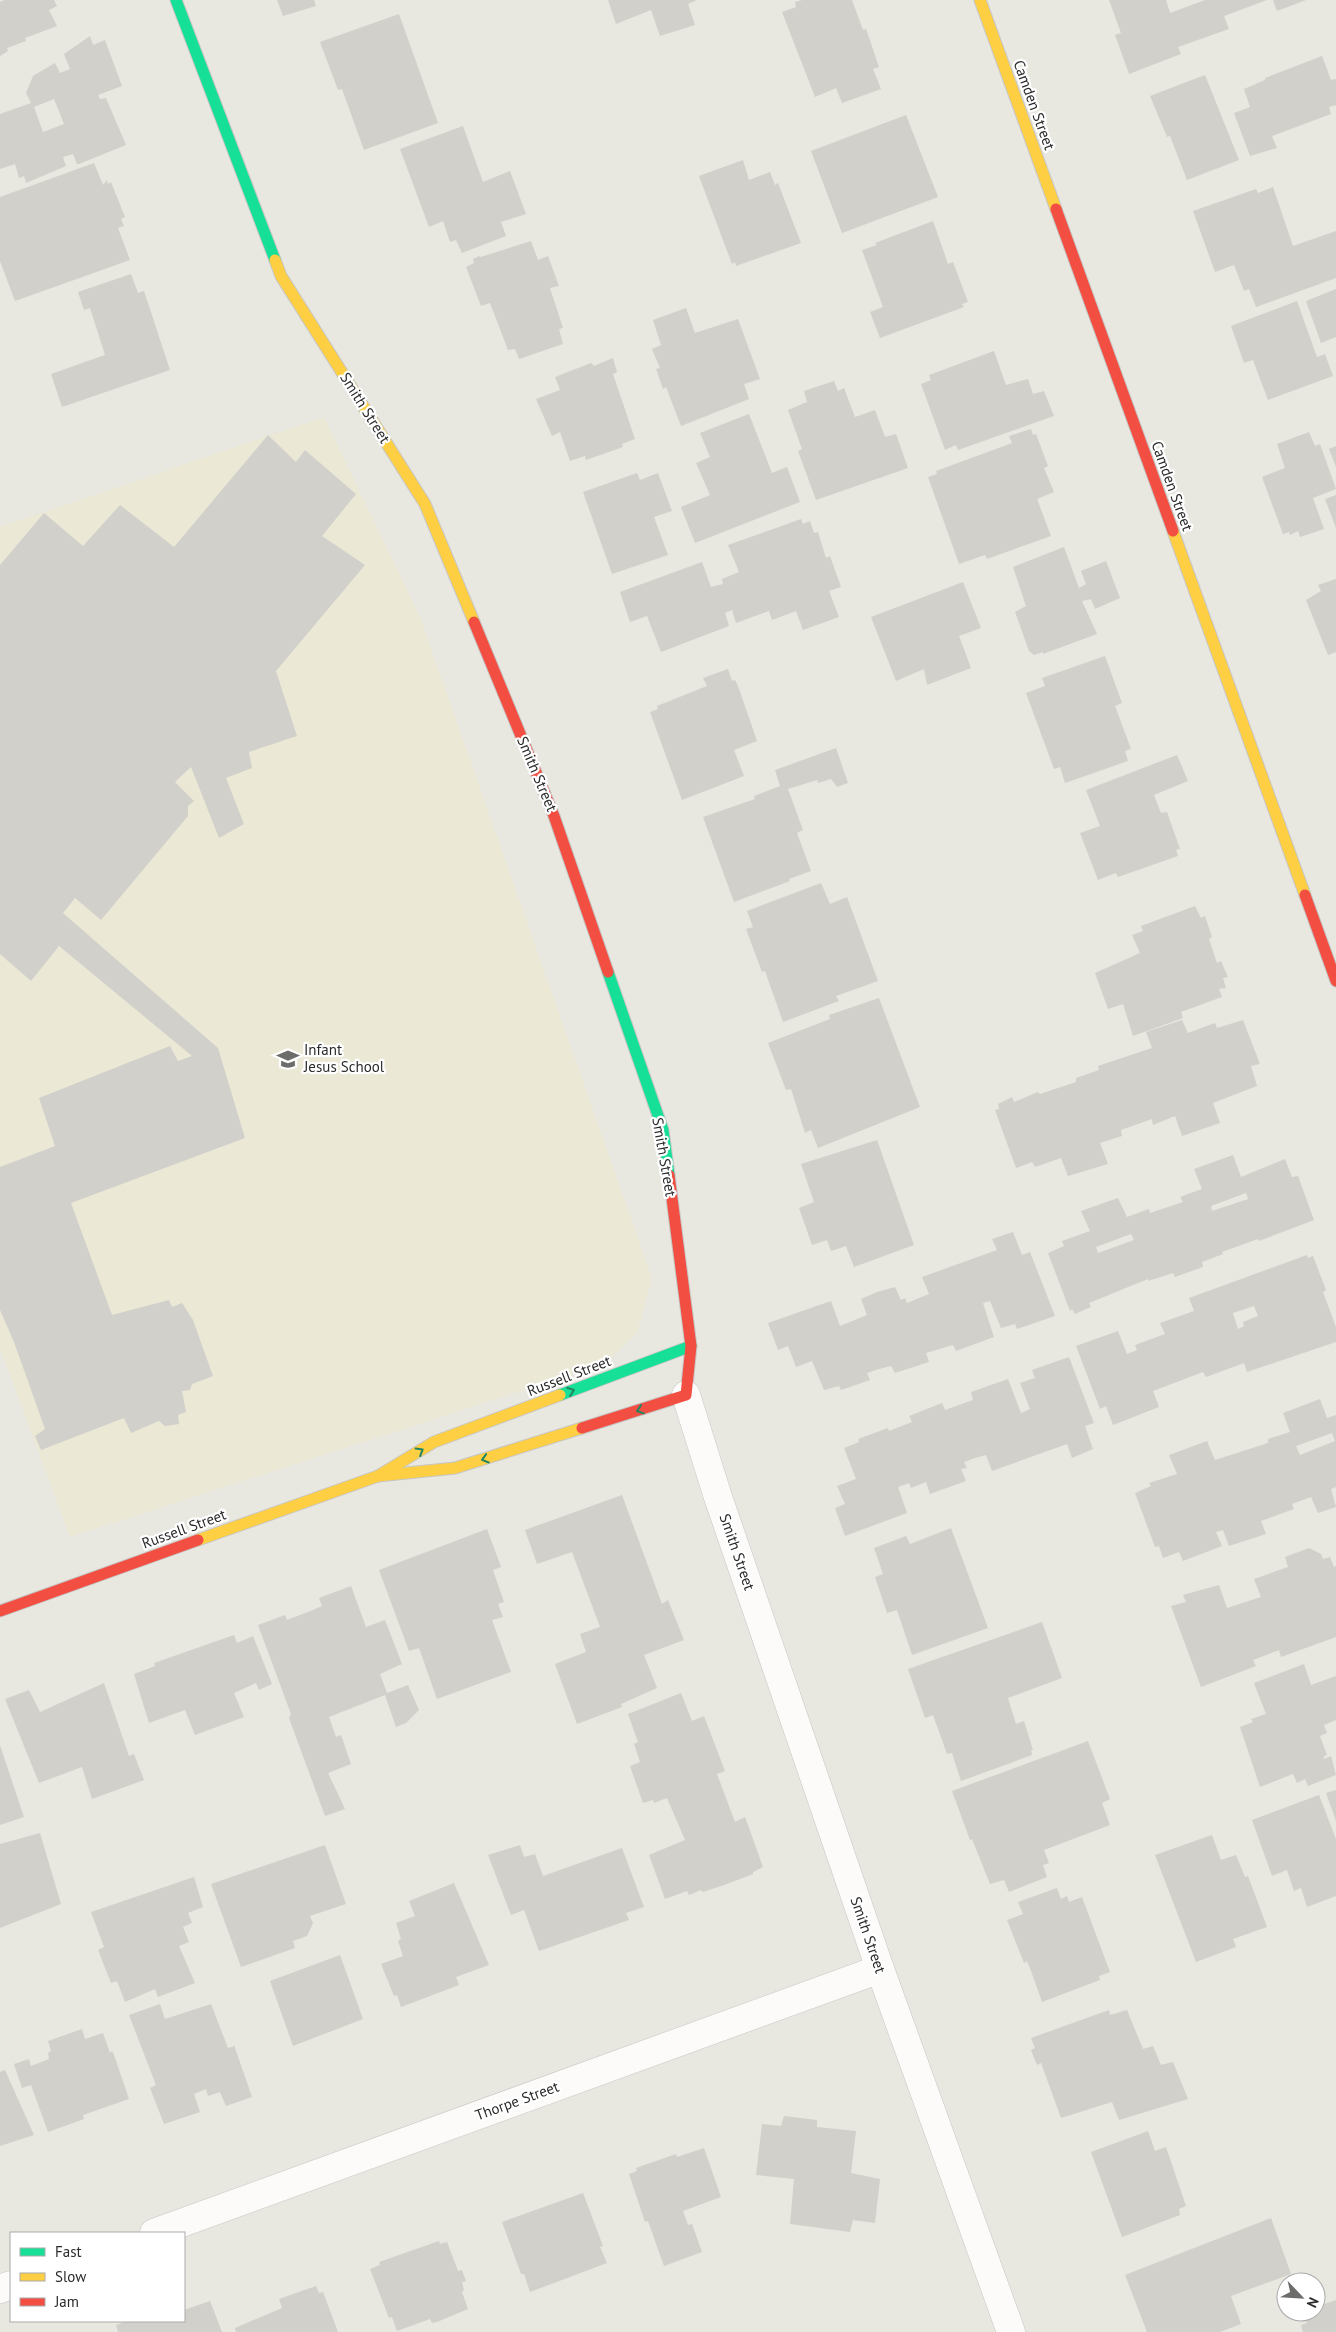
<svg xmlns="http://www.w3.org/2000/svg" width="1336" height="2332" viewBox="0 0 1336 2332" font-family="'PT Sans',sans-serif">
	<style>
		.education { fill: #ebe8d6 }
		.building { fill: #d1d0cb; fill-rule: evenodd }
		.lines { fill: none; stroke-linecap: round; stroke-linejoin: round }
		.street-casing { stroke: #c6c6c5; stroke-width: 29 }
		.fast-casing { stroke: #c6c6c5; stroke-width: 13 }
		.slow-casing { stroke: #c6c6c5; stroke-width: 13 }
		.jam-casing { stroke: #c6c6c5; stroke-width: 13 }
		.street { stroke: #fcfbfa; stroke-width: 28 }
		.fast { stroke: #16e098; stroke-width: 11 }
		.slow { stroke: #ffcf43; stroke-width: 11 }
		.jam { stroke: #f24e42; stroke-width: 11 }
		.oneway { stroke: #208561 }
		.labels { text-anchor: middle; stroke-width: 4.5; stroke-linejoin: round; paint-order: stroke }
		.street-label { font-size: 15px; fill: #2a2a2a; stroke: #fff }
		.poi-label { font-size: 15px; fill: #2a2a2a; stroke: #fff; text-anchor: start }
	</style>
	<rect width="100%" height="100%" fill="#e8e7e0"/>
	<!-- education -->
	<polygon class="education" points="324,417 420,617 652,1278 637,1333 605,1364 70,1537 0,1348 0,527"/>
	<!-- building -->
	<g class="building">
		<polygon points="4,0 54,0 57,6 49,10 57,26 25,38 26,41 7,48 8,51 0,56 0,2"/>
		<polygon points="277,0 314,0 316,6 283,16"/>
		<polygon points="608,0 697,0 688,4 695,25 660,36 651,10 616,24"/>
		<polygon points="802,0 852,0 863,30 866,29 879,67 873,69 881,89 842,103 836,88 815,97 782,12 796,7 795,2"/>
		<polygon points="1109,0 1166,0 1170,13 1205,0 1267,0 1224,16 1229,29 1178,47 1181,54 1129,74 1115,35 1121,33"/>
		<polygon points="1273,0 1306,0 1277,11"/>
		<polygon points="399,14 438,123 364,150 342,89 338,90 320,42"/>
		<path d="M90,36L93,45L105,40L122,86L98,95L100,99L106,98L126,145L79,164H77L73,154L63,157L66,166L26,183L24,176L19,178L15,164L0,169V114L31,103L26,93L33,76L55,63L60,73L70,69L64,54ZM54,99L64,124L43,132L34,107Z"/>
		<polygon points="1322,56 1331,80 1336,79 1336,105 1329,107 1331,114 1272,136 1277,148 1250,156 1234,113 1250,107 1244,89 1265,80 1265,78"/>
		<polygon points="1205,75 1239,160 1187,180 1170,136 1167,137 1150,96"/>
		<polygon points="906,115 938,197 842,233 811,151"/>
		<polygon points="463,126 483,182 510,171 526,214 501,222 506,236 462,253 456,240 450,242 443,221 429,227 400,149"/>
		<polygon points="743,160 749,180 770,172 775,185 778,183 801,243 736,266 735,262 732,264 699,176"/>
		<polygon points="94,163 103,185 107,180 108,184 111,182 125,217 121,219 124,226 118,228 130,260 15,301 0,261 0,197"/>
		<polygon points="1273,187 1293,246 1336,231 1336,278 1256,307 1249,289 1244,291 1234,265 1215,272 1193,211 1256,189 1258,193"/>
		<polygon points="933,221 948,264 953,262 968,302 962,304 964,307 880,338 870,312 883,307 862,250 877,245 875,243"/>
		<polygon points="531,241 538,260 548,256 559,286 550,288 563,328 559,329 563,344 519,359 515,349 508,350 490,303 481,306 466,267 474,263 473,259 479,256 481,257"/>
		<polygon points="131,274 138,293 144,291 170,370 62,407 51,374 105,355 90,308 84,310 78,292"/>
		<polygon points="1336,289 1336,337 1321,343 1306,301"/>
		<polygon points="1297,301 1317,357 1325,354 1333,376 1268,400 1253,360 1244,363 1231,326"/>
		<polygon points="686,308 695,333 738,319 760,379 744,384 749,399 681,426 666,387 663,389 656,369 660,368 652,349 661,345 653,320"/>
		<polygon points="994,351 1006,385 1028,379 1033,394 1044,391 1054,416 958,450 956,445 945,450 921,384 931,380 929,375"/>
		<polygon points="613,358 617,372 613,374 635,439 622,444 623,447 586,460 585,456 570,461 560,432 552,436 536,399 560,390 555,377 591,363 594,366"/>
		<polygon points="834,381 838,391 844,388 855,417 875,410 885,437 896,434 908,468 816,500 798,451 802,449 788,410 807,402 804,391"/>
		<polygon points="749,414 772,473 787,467 800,502 695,543 681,507 710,495 696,463 710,457 700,433"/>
		<polygon points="1031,429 1033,435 1036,434 1048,466 1044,468 1054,492 1037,499 1051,536 987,559 985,555 959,564 928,477 937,474 936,471 1012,443 1009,436"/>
		<polygon points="1309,432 1315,446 1320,444 1336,489 1313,498 1324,529 1300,537 1298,531 1290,535 1289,532 1283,534 1262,477 1285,468 1277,444"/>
		<polygon points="268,435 296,462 305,450 356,494 322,536 365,565 276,671 297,736 249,752 252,768 226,778 244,824 219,838 191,767 175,782 194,801 188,806 188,816 101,920 75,898 63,913 218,1048 245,1138 71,1203 112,1315 169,1300 172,1307 182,1303 193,1320 213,1376 192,1384 190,1390 182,1391 186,1412 178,1415 179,1424 165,1426 159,1421 131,1433 124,1418 41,1450 35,1436 45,1429 14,1342 0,1310 0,1167 55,1146 39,1098 170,1046 178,1061 192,1056 59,946 31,981 0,954 0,565 44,513 83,546 120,505 174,547"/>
		<polygon points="1336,446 1336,467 1329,449"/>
		<polygon points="637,473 640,480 658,473 672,511 654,517 668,555 612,574 583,492"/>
		<polygon points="1336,495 1336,528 1325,499"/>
		<polygon points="801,519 803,524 810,521 814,533 818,532 826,558 830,556 841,587 829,591 839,617 803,630 796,611 772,620 769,611 736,623 732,610 725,613 729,626 661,652 647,616 630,622 620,592 702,562 711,587 723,584 722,579 739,572 728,545"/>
		<polygon points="1064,547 1079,588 1086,584 1081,571 1106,561 1120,598 1095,609 1091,599 1082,601 1097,634 1043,654 1043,652 1034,655 1029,651 1015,612 1026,606 1013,567"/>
		<polygon points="1336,579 1336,652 1328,655 1306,600 1321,591 1318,585"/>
		<polygon points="963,582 981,628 959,636 971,668 927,685 924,669 896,681 871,617"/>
		<polygon points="1105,656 1122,703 1115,706 1131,749 1125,751 1128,761 1065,783 1060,767 1054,769 1026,693 1045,686 1042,678"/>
		<polygon points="728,669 732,681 735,680 738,686 757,741 734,750 744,776 682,800 650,712 658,709 657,706 707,686 703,678"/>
		<polygon points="836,748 848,783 837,787 831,779 818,783 817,780 788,789 803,830 797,833 811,871 789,879 790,881 734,902 703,817 755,799 754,796 780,786 775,770"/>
		<polygon points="1177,755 1188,781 1154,795 1161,813 1167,812 1180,849 1176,850 1178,856 1118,877 1116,873 1098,880 1080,833 1100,826 1086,790"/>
		<polygon points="821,883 830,904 847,897 878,981 836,996 839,1001 783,1022 765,971 762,972 746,929 753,927 747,911"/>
		<polygon points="1195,906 1201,918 1205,916 1212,937 1209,939 1217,963 1221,961 1228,977 1223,978 1226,988 1219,989 1222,997 1181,1012 1183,1018 1133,1036 1123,1004 1108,1009 1095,973 1140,953 1132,935 1143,931 1141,926"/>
		<polygon points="879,998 920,1107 818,1148 811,1130 805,1133 791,1089 786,1090 768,1043 830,1019 829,1015"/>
		<polygon points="1182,1020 1188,1033 1215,1023 1217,1028 1243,1020 1260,1064 1251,1066 1257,1086 1213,1103 1220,1123 1182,1136 1175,1116 1153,1125 1152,1119 1121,1130 1122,1136 1100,1143 1108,1164 1068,1176 1061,1158 1035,1167 1032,1162 1016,1168 995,1110 999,1109 998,1104 1012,1097 1014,1102 1038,1092 1040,1094 1076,1082 1076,1078 1099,1070 1098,1066 1152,1048 1146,1032"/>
		<polygon points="877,1140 914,1245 854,1267 846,1246 831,1251 827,1240 812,1245 799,1208 814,1202 801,1164"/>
		<path d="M1233,1155L1241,1177L1285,1159L1292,1177L1298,1176L1314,1220L1259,1241L1258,1239L1222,1252L1223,1254L1202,1262L1203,1267L1175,1277L1173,1273L1148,1281V1279L1089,1303L1091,1307L1075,1314L1072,1309L1070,1311L1048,1253L1064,1246L1062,1241L1090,1231L1081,1211L1118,1198L1127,1217L1149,1209L1150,1213L1183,1202L1180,1197L1202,1189L1194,1169ZM1246,1193L1248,1199L1212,1211L1211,1206ZM1131,1234L1134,1240L1098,1253L1096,1247Z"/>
		<polygon points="1013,1232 1022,1255 1030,1252 1055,1316 1017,1329 1015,1324 1001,1328 990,1301 983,1303 994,1337 956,1351 953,1345 926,1353 929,1362 895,1373 891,1366 879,1369 867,1373 870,1380 841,1390 839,1386 824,1390 812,1361 796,1367 788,1346 778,1350 768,1323 831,1301 840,1326 867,1315 861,1299 877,1292 895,1287 901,1300 905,1298 907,1303 929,1294 922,1277 997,1250 992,1239"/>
		<path d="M1307,1255L1308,1258L1313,1256L1326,1290L1323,1292L1336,1327V1342L1247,1372L1244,1363L1206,1377L1203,1372L1153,1391L1159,1407L1113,1425L1106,1406L1100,1409L1076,1346L1118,1331L1127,1354L1137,1350L1135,1345L1165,1334L1160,1323L1194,1311L1189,1298ZM1254,1306L1258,1316L1243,1322L1244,1326L1238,1329L1233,1313Z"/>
		<polygon points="1069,1357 1094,1423 1085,1426 1093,1449 1072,1458 1067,1444 992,1471 986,1455 975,1458 964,1462 967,1468 961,1469 966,1481 930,1494 926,1482 911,1488 909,1483 898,1487 907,1513 845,1536 835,1508 845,1504 837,1486 856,1479 844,1448 859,1442 858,1439 888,1428 889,1431 912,1422 909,1416 942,1403 945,1410 973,1400 971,1392 1008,1379 1021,1413 1030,1409 1020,1383 1035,1378 1032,1370"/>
		<path d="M1320,1399L1327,1418L1336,1415V1487L1331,1489L1336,1507L1318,1513L1311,1497L1292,1504L1294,1509L1261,1521L1266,1534L1229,1546L1223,1530L1216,1532L1222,1546L1183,1561L1179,1552L1163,1558L1159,1546L1155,1547L1135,1493L1151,1486L1149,1483L1177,1474L1169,1455L1207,1441L1215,1460L1268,1443V1439L1290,1432L1283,1413ZM1332,1433L1335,1441L1300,1455L1296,1446Z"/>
		<polygon points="622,1495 662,1604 668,1600 684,1640 644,1655 657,1688 621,1704 622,1707 577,1724 555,1664 586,1652 580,1634 600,1627 572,1552 537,1564 525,1530"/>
		<polygon points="951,1528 988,1628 912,1655 897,1610 887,1613 875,1577 883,1574 874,1548 906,1536 910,1544"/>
		<polygon points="487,1529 501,1567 493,1570 504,1602 498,1604 503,1617 492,1620 511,1672 437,1699 419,1648 409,1651 379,1570"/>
		<polygon points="1309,1548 1321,1554 1323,1559 1330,1557 1334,1567 1336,1566 1336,1637 1281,1657 1279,1650 1253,1660 1256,1666 1201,1687 1171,1606 1186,1602 1183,1595 1219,1585 1227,1608 1261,1597 1254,1579 1288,1567 1285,1557"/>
		<polygon points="351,1586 366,1627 385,1620 402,1664 380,1674 387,1693 408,1685 419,1710 406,1723 396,1727 385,1695 329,1717 336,1737 341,1735 351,1764 328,1773 345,1809 325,1816 289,1718 291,1714 258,1625 285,1615 287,1620 313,1610 322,1606 319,1598"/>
		<polygon points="1042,1622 1062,1678 1008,1698 1016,1724 1024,1721 1033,1750 1031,1750 1032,1755 961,1781 952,1753 947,1754 933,1715 925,1718 908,1669"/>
		<polygon points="234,1635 237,1643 253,1636 272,1684 259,1690 256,1683 234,1693 244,1717 195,1735 185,1710 149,1723 134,1674 155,1666 154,1663"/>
		<polygon points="1304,1664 1311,1685 1336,1676 1336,1720 1324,1725 1327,1733 1320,1736 1327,1755 1324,1756 1324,1759 1331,1756 1336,1775 1308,1786 1305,1779 1297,1783 1293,1774 1260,1787 1240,1727 1253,1722 1251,1719 1266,1714 1254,1683"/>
		<polygon points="104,1683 129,1756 134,1754 144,1780 92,1799 82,1767 39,1783 5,1699 29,1690 40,1712"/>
		<polygon points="681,1693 692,1721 704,1716 725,1771 717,1774 735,1822 745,1817 763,1867 753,1872 753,1874 727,1884 703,1892 701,1890 689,1895 687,1891 665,1899 649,1855 685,1840 667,1798 654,1803 653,1800 643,1803 630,1766 640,1762 634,1744 638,1742 628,1714"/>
		<polygon points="1088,1741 1110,1799 1102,1803 1110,1825 1044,1850 1049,1863 1043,1865 1047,1877 1009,1892 1004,1880 990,1884 972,1839 970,1840 952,1791"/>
		<polygon points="0,1745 24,1817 0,1825"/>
		<polygon points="1336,1790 1336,1821 1326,1793"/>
		<polygon points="1319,1795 1336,1839 1336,1896 1307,1907 1301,1888 1294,1891 1287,1870 1272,1876 1252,1820"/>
		<polygon points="40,1833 61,1904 0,1928 0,1844"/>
		<polygon points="1212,1835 1221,1860 1236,1855 1245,1877 1248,1876 1267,1927 1233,1939 1236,1947 1196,1962 1155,1855"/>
		<polygon points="325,1845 346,1904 310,1916 313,1923 307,1936 293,1941 295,1948 241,1967 211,1884"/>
		<polygon points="520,1845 524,1857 535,1854 543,1876 622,1848 644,1907 626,1913 629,1920 539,1951 524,1910 511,1915 488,1855"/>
		<polygon points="194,1877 203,1907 188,1913 192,1923 183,1927 189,1942 179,1946 195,1983 158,1997 155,1989 125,2002 117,1981 111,1983 98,1950 104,1947 91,1912"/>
		<polygon points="454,1883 489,1965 456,1977 459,1985 401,2007 397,1995 394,1996 381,1964 403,1956 398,1941 401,1939 396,1923 415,1916 409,1901"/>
		<polygon points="1057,1888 1061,1899 1067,1896 1069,1902 1082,1897 1110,1972 1099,1976 1100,1980 1042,2002 1031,1971 1027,1961 1024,1963 1007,1920 1023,1914 1018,1902"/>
		<polygon points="340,1955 363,2019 293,2046 270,1981"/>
		<polygon points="160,2004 165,2019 211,2004 228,2048 235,2046 235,2048 252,2097 226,2106 220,2092 208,2096 206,2089 194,2094 200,2112 164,2124 150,2088 156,2085 129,2015"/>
		<polygon points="1109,2010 1110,2015 1127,2010 1143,2049 1153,2046 1161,2065 1173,2062 1188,2099 1119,2120 1112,2102 1061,2118 1041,2063 1037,2065 1031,2050 1035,2048 1031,2038"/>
		<polygon points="82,2029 85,2039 103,2033 110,2053 112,2051 114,2055 129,2099 83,2115 84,2119 48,2132 31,2085 22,2088 14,2064 29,2059 31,2066 49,2059 48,2053 51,2051 48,2041"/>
		<polygon points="5,2070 34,2135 0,2146 0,2072"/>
		<polygon points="784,2116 817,2120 817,2127 856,2131 851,2173 880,2179 875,2223 853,2220 850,2232 790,2224 794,2179 756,2175 762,2124 781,2126"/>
		<polygon points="1148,2131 1155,2151 1166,2147 1186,2206 1179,2209 1180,2215 1122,2237 1091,2152"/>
		<polygon points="704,2148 721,2197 683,2211 688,2225 692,2224 702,2252 664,2266 648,2221 645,2222 629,2174 637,2171 636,2168 676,2154 677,2157"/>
		<polygon points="583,2193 603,2246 600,2247 607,2263 530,2292 524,2274 521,2274 502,2222"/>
		<polygon points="1271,2218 1291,2274 1231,2296 1241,2324 1220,2332 1147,2332 1125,2275"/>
		<polygon points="439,2241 440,2244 447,2242 458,2271 462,2270 463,2273 466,2281 462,2282 464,2290 462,2292 468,2309 437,2322 432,2323 430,2319 397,2331 392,2317 389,2318 370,2269 380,2265 379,2262"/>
		<polygon points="316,2286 319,2293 323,2292 338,2332 236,2332 235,2328 282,2308 279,2299"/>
		<polygon points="1336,2300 1336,2332 1303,2332 1301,2325 1307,2323 1303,2313 1316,2312 1316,2307"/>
		<polygon points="210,2301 222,2332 118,2332 116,2325 127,2321 184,2321 184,2310"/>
	</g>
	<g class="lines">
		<!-- street casing -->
		<g class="street-casing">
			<g id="street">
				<polyline points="686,1395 717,1494 880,1969 1011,2332"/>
				<polyline points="154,2233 880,1969"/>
				<polyline points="0,2289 11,2285"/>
			</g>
		</g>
		<!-- fast casing -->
		<g class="fast-casing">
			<g id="fast">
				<polyline points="176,0 275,260"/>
				<polyline points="608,972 663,1130 669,1175"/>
				<polyline points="560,1395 691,1346"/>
			</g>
		</g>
		<!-- slow casing -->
		<g class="slow-casing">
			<g id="slow">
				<polyline points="980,0 1056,209"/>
				<polyline points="275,260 281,276 425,504 474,622"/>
				<polyline points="1173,531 1305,895"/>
				<polyline points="378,1476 455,1468 582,1428"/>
				<polyline points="198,1540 378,1476 434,1442 560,1395"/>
			</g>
		</g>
		<!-- jam casing -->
		<g class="jam-casing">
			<g id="jam">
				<polyline points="1056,209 1173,531"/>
				<polyline points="474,622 554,816 608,972"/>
				<polyline points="1305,895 1336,981"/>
				<polyline points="582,1428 686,1395 691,1346 669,1175"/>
				<polyline points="0,1611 198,1540"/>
			</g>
		</g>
		<!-- street -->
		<use href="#street" class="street"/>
		<!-- fast -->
		<use href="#fast" class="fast"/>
		<!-- slow -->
		<use href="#slow" class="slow"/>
		<!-- jam -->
		<use href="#jam" class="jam"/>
	</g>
	<!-- one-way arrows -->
	<defs><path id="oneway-chevron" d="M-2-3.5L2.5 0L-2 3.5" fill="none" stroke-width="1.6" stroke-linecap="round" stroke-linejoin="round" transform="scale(1.25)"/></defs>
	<g class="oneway">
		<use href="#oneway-chevron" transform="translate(571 1391) rotate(-20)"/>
		<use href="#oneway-chevron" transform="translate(640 1410) rotate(162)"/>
		<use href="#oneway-chevron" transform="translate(420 1451) rotate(-31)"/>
		<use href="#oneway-chevron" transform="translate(485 1459) rotate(163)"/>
	</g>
	<!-- icons -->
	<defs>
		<g id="school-bare" transform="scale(1.725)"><path d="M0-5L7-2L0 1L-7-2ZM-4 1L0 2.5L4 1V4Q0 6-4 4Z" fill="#6c6c6a" stroke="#fff" stroke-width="2.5" paint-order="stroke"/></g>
	</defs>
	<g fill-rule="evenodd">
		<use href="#school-bare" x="288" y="1059"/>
	</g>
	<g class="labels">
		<!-- street labels -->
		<g class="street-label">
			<text transform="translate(1034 105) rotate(70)" y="5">Camden Street</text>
			<text transform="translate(365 408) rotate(58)" y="5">Smith Street</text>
			<text transform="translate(1172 486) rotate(70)" y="5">Camden Street</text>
			<text transform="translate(537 774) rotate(67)" y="5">Smith Street</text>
			<text transform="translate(664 1157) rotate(80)" y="5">Smith Street</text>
			<text transform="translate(569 1376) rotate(-21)" y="5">Russell Street</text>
			<text transform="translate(184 1529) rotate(-20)" y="5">Russell Street</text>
			<text transform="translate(737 1552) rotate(71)" y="5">Smith Street</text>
			<text transform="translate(868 1935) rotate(71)" y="5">Smith Street</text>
			<text transform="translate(517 2101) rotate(-20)" y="5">Thorpe Street</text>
		</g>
		<!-- poi labels -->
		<g class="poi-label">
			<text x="304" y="1055">Infant<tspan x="304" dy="17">Jesus School</tspan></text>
		</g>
	</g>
	<!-- legend -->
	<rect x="10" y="2232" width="175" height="90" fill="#ffffff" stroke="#aaaaaa"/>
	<rect x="20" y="2248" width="25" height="8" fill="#16e098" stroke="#aaaaaa"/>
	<text x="55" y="2257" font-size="15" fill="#2a2a2a">Fast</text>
	<rect x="20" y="2273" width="25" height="8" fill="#ffcf43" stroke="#aaaaaa"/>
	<text x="55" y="2282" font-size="15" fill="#2a2a2a">Slow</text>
	<rect x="20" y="2298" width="25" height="8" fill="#f24e42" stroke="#aaaaaa"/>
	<text x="55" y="2307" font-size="15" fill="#2a2a2a">Jam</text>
	<!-- north arrow -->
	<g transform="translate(1301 2297) rotate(115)"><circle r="24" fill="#ffffff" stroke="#aaaaaa"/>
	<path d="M0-4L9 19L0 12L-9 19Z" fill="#6c6c6a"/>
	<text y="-8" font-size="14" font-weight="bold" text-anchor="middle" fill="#2a2a2a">N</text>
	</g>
</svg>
